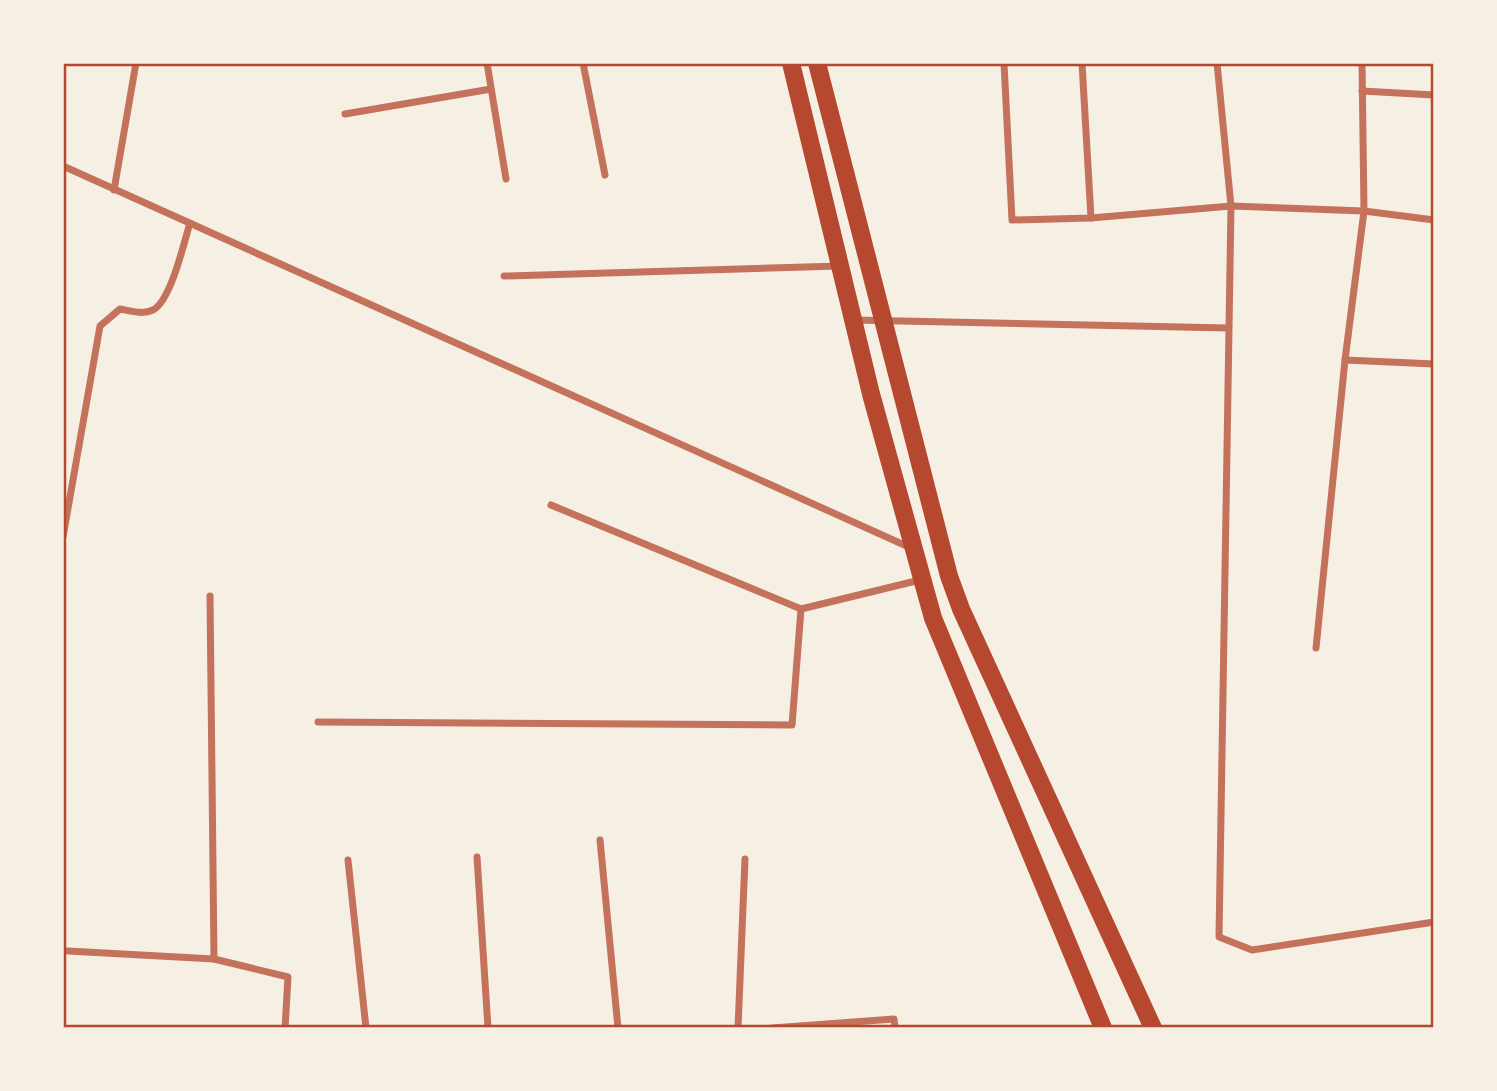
<svg xmlns="http://www.w3.org/2000/svg" width="1497" height="1091" viewBox="0 0 1497 1091" font-family="'Noto Sans',sans-serif">
	<style>
		.lines { fill: none; stroke-linecap: round; stroke-linejoin: round }
		.minor { stroke: #c5725c; stroke-width: 7 }
		.primary { stroke: #b5482f; stroke-width: 18 }
		.neatline { fill: none; stroke: #b5482f; stroke-width: 2.5 }
	</style>
	<rect width="100%" height="100%" fill="#f6efe4"/>
	<g class="lines">
		<!-- minor -->
		<g class="minor">
			<polyline points="487,63 506,179"/>
			<polyline points="583,63 605,175"/>
			<polyline points="1004,63 1012,220 1091,218 1231,206 1364,211 1434,220"/>
			<polyline points="1082,63 1091,218"/>
			<polyline points="1217,63 1231,206 1219,937 1252,950 1434,922"/>
			<polyline points="1362,91 1434,95"/>
			<polyline points="345,114 491,89"/>
			<polyline points="63,166 911,548"/>
			<polyline points="114,190 136,63"/>
			<polyline points="504,276 840,266"/>
			<polyline points="854,320 1228,328"/>
			<polyline points="1345,360 1434,364"/>
			<polyline points="551,505 801,609"/>
			<path d="M63,537L100,326L120,309C131,311 143,315 153,310C171,301 184,242 190,223"/>
			<polyline points="210,596 214,959 288,977 285,1028"/>
			<polyline points="1316,648 1345,360 1364,211 1362,63"/>
			<polyline points="318,722 792,725 801,609 920,580"/>
			<polyline points="600,840 618,1028"/>
			<polyline points="477,857 488,1028"/>
			<polyline points="348,860 366,1028"/>
			<polyline points="68,951 214,959"/>
			<polyline points="738,1028 745,859"/>
			<polyline points="772,1028 894,1019 895,1028"/>
		</g>
		<!-- primary -->
		<g class="primary">
			<polyline points="791,63 871,394 933,618 1103,1028"/>
			<polyline points="817,63 949,576 961,609 1153,1028"/>
		</g>
	</g>
	<!-- border -->
	<rect width="1497" height="1091" fill="none" stroke="#f6efe4" stroke-width="130"/>
	<rect x="65" y="65" width="1367" height="961" class="neatline"/>
</svg>
